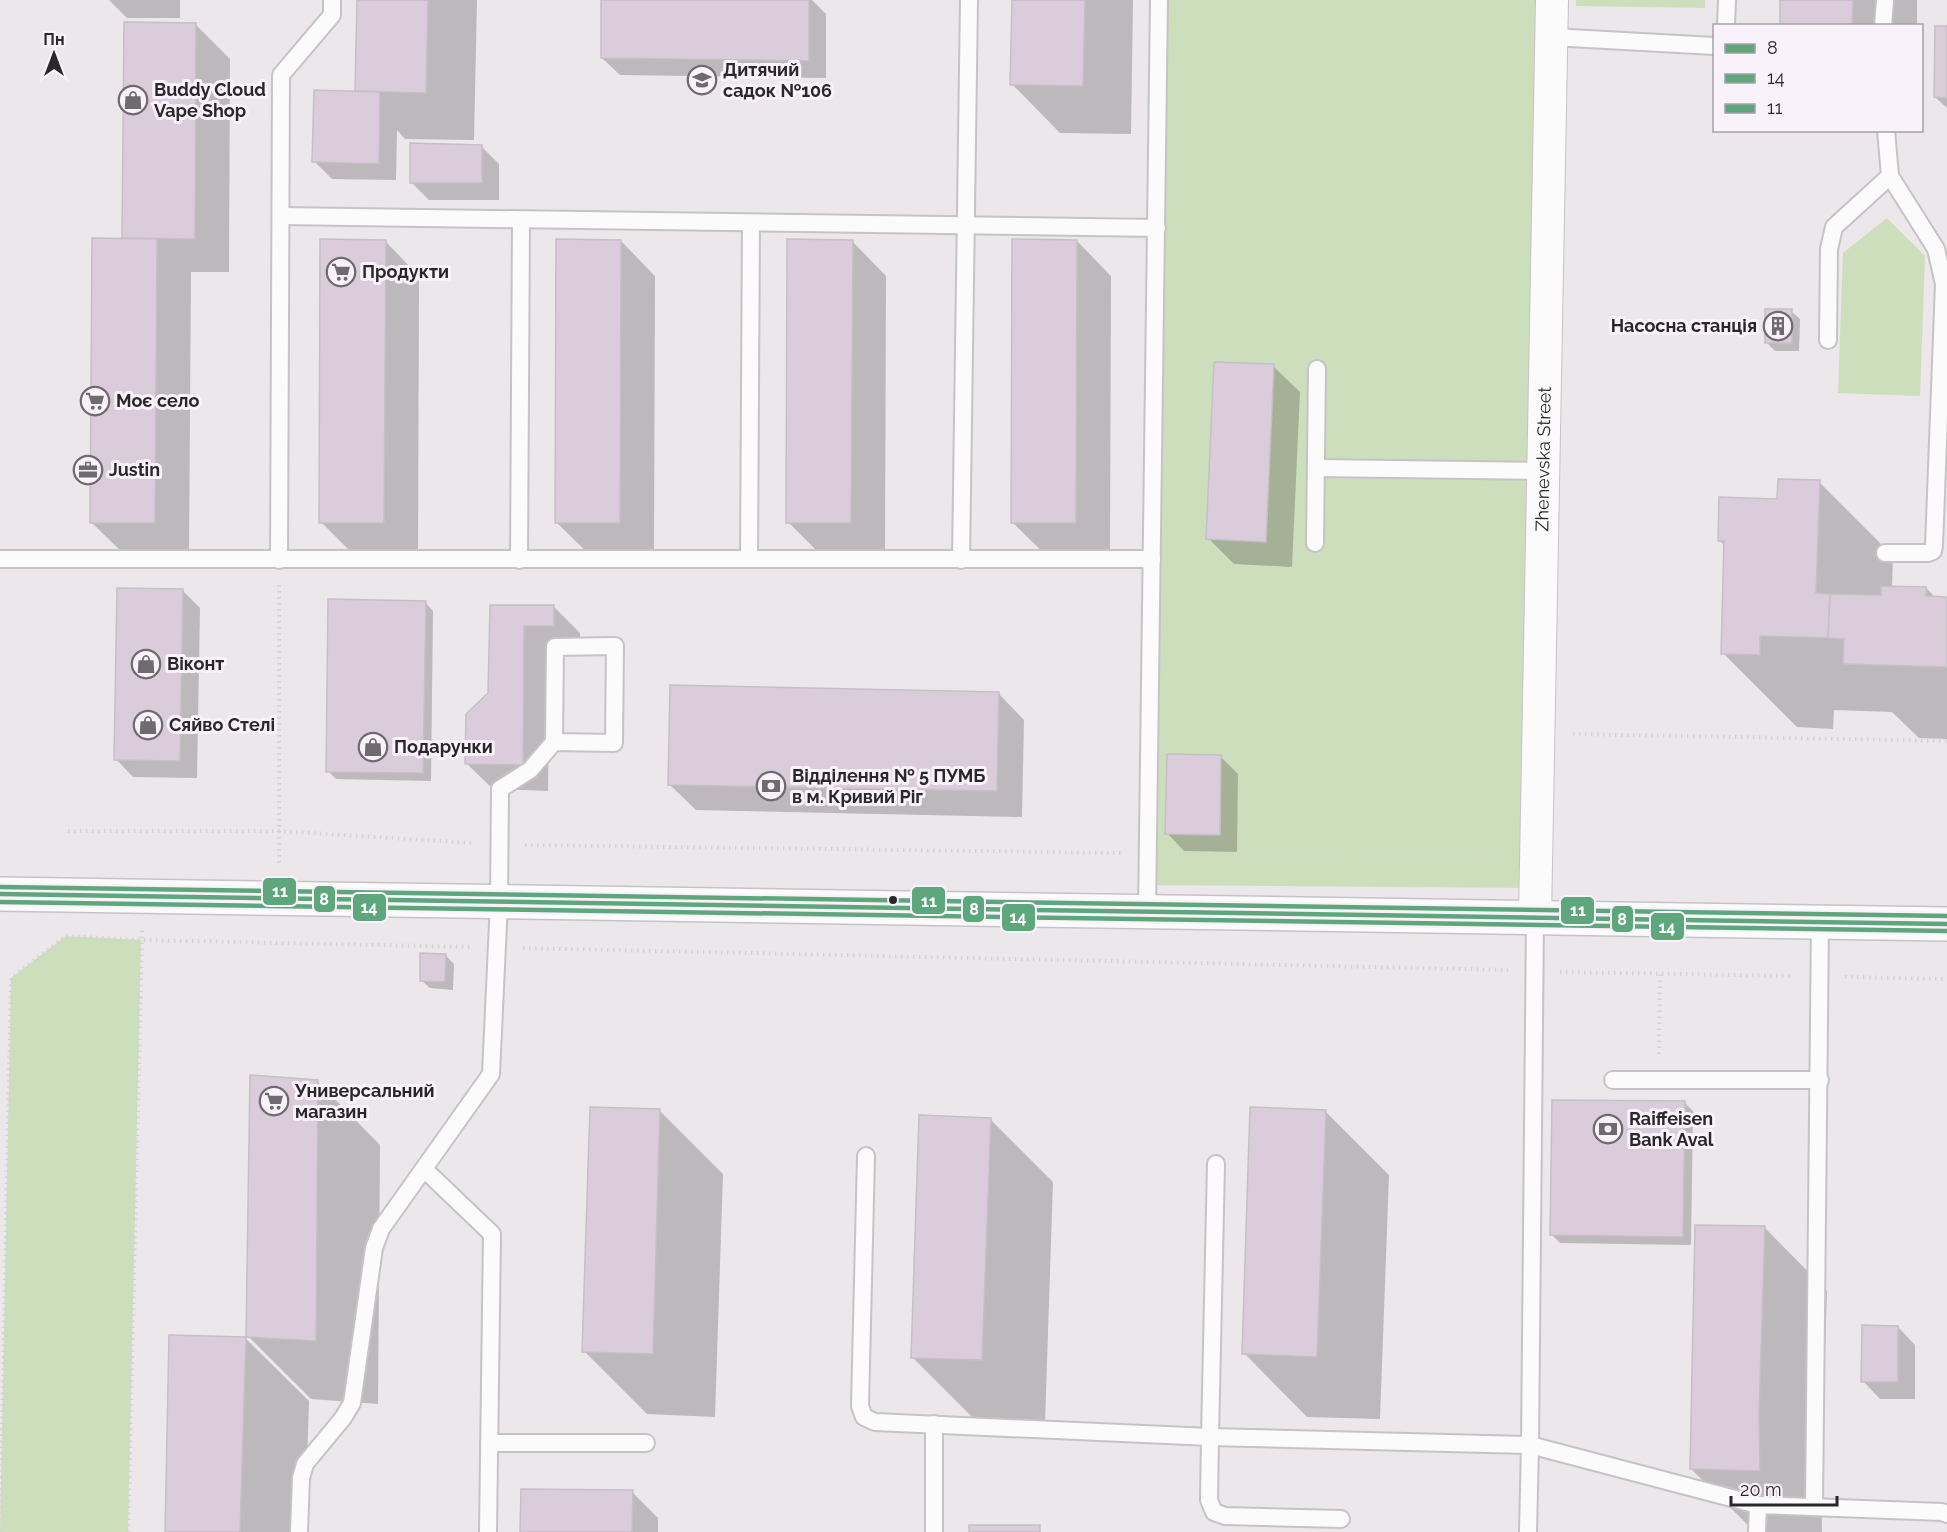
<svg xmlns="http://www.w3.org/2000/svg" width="1947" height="1532" viewBox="0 0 1947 1532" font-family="Raleway,sans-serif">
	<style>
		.green { fill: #cddebd }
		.shadow { fill: #0003 }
		.building { fill: #dbccdc; stroke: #c4c0c4; stroke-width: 1.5 }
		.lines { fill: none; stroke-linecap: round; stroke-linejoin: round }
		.lane-casing { stroke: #c6c3c6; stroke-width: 20 }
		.street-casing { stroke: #c6c3c6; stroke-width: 34 }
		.secondary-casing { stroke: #c6c3c6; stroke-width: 36 }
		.path { stroke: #d3d3d3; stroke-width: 4; stroke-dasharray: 1.5 4.5; stroke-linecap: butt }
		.lane { stroke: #fcfbfc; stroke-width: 16 }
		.street { stroke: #fcfbfc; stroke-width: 32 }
		.secondary { stroke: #fcfbfc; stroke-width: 33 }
		.bus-1-casing { stroke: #faf2fa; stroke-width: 9 }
		.bus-2-casing { stroke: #faf2fa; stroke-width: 9 }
		.bus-3-casing { stroke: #faf2fa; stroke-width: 9 }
		.bus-1 { stroke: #5ea77d; stroke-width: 4.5 }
		.bus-2 { stroke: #5ea77d; stroke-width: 4.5 }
		.bus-3 { stroke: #5ea77d; stroke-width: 4.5 }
		.bus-dot { fill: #2a272a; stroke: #faf2fa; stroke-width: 2 }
		.labels { text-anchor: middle; stroke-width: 6; stroke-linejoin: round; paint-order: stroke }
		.poi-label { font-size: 18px; font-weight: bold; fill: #2a272a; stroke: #faf2fa; text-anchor: start }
		.street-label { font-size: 18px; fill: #2a272a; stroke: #faf2fa }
		.line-badge { stroke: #faf2fa; stroke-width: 2 }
		.badge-label { font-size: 16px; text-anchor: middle; font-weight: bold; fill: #fff }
	</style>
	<rect width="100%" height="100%" fill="#ebe7eb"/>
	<!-- green -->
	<g class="green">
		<polygon points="1159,0 1552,0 1534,888 1148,885"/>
		<polygon points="1576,0 1705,0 1705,8 1576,6"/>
		<polygon points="1887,218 1925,256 1920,396 1838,393 1843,253"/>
		<polygon points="66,936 141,940 128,1532 0,1532 11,978"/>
	</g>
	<!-- shadow -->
	<g class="shadow">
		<polygon points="109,0 180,0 180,18 127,18"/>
		<polygon points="359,0 477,0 474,140 405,139 397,130 396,180 332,179 314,161 359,93 357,90"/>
		<polygon points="603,0 812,0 826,14 826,78 620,75 602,58"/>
		<polygon points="1013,0 1133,0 1131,134 1060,133 1012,84"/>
		<rect x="1782" y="0" width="135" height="26"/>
		<polygon points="125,24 196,25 230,59 229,272 191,272 189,557 126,556 91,522 124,240"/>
		<polygon points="1947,28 1947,108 1935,97"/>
		<polygon points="481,146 499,164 499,200 429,200 411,182"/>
		<polygon points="385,241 419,276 418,556 355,556 321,522"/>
		<polygon points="621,241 655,276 654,556 591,556 556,522"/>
		<polygon points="852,241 886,276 885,556 822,556 788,522"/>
		<polygon points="1077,241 1111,276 1110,556 1047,556 1012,522"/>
		<polygon points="1791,311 1800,319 1799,351 1775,351 1766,342"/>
		<polygon points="1273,366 1300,392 1292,567 1234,564 1208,538"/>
		<polygon points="1819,482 1893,556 1892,588 1926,588 1936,598 1947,599 1947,739 1919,738 1892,712 1834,710 1833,729 1797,727 1723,653 1726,547 1719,540 1778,500"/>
		<polygon points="182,590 200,608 197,778 133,777 116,759"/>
		<polygon points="425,602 433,611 431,781 336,779 328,771"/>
		<polygon points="492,606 553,606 580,633 580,652 550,652 548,791 493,789 466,763 489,694"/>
		<polygon points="998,693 1024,720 1022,817 696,810 669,784"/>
		<polygon points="1220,756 1238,774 1237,852 1184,851 1167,833"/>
		<polygon points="445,955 454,964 453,990 430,988 421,980"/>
		<polygon points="317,1081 380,1145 378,1404 311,1399 248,1336"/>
		<polygon points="1685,1103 1693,1111 1691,1245 1560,1243 1551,1234"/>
		<polygon points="660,1111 723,1174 715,1417 647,1414 584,1351"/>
		<polygon points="1325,1111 1389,1175 1380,1419 1307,1417 1244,1353"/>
		<polygon points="990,1119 1053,1182 1045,1423 976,1421 913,1358"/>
		<polygon points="1764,1227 1827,1291 1821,1479 1822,1532 1755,1532 1691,1469"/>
		<polygon points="1898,1327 1915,1345 1915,1399 1880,1399 1863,1381"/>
		<polygon points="245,1338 309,1401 305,1532 166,1532"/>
		<polygon points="632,1492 658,1518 658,1532 521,1532"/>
	</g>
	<!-- building -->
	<g class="building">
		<polygon points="357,0 428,0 426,93 355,91"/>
		<polygon points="601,0 809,0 809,61 601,58"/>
		<polygon points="1012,0 1085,0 1083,86 1010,85"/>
		<polygon points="1780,0 1853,0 1852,26 1780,25"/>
		<polygon points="124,22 196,23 195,239 122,238"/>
		<polygon points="1935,26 1947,26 1947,98 1934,97"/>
		<polygon points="314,90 380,92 379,164 312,162"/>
		<polygon points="410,143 482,145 482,183 410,183"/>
		<polygon points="92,238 157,239 155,523 90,523"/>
		<polygon points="320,239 386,240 384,523 319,523"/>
		<polygon points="556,239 621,240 620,523 555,523"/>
		<polygon points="787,239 853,240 851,523 786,523"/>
		<polygon points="1012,239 1077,240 1076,523 1011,523"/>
		<rect x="1765" y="309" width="27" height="34"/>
		<polygon points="1214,362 1274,364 1266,542 1206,539"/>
		<polygon points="1778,479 1820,480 1816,593 1830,594 1828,638 1760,636 1760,655 1721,654 1724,541 1718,541 1719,497 1777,499"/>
		<polygon points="1881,586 1926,587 1926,596 1947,597 1947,667 1843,664 1844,639 1828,638 1830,594 1881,595"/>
		<polygon points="117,588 183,589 180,761 114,760"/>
		<polygon points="328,599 426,601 423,773 326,772"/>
		<polygon points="490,605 554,605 554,626 524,626 523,765 465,764 466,714 488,693"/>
		<polygon points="670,685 999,692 997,791 668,785"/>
		<polygon points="1167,754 1221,755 1220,835 1165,834"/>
		<polygon points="420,953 446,954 445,982 420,981"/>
		<polygon points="250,1075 318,1080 316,1341 246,1337"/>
		<polygon points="1552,1100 1685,1101 1683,1237 1550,1235"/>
		<polygon points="590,1107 660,1109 653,1354 582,1352"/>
		<polygon points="1250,1107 1326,1110 1317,1357 1242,1354"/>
		<polygon points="919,1115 991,1118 982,1360 911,1358"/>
		<polygon points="1695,1225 1765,1226 1759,1415 1760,1471 1690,1469"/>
		<polygon points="1862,1325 1898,1326 1898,1382 1861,1382"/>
		<polygon points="169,1335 246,1337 240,1532 165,1532"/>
		<polygon points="521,1489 633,1490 632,1532 520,1532"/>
		<rect x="969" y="1525" width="71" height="7"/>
	</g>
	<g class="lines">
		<!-- lane casing -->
		<g class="lane-casing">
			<g id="lane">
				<polyline points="1726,26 1727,0"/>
				<polyline points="1883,26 1885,0"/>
				<polyline points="1552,37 1714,46"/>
				<polyline points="281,216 1157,228"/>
				<polyline points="1828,340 1829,249 1834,227 1890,176"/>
				<polyline points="1316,468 1544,471"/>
				<polyline points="1315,543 1317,369"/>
				<polyline points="1885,553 1928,553 1933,551 1934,546 1944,284 1936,249 1890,176 1886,130"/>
				<polyline points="0,559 1152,559"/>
				<polyline points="749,559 751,223"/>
				<polyline points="279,560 281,75 332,15 332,0"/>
				<polyline points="519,560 521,220"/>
				<polyline points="961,560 969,0"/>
				<polyline points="1147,912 1159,0"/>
				<polyline points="1535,918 1530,1445 1758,1505"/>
				<polyline points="1613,1080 1820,1080"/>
				<polyline points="866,1156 860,1406 864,1417 875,1422 1210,1437 1209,1500 1214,1512 1225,1516 1341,1519"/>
				<polyline points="1216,1164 1210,1437 1530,1445 1528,1532"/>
				<polyline points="424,1169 492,1234 488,1532"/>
				<polyline points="489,1443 646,1443"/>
				<polyline points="1814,1507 1820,922"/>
				<polyline points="299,1532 301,1478 305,1464 343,1418 352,1403 374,1248 381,1229 491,1074 499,902 500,789 530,770 554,742 555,647 615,646 614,743 554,742"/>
				<polyline points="934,1532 934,1424"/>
				<polyline points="1757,1532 1758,1505 1942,1512 1947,1514"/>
			</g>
		</g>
		<!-- street casing -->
		<g class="street-casing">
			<g id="street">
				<path id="s1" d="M1535,918L1552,0"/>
			</g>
		</g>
		<!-- secondary casing -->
		<g class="secondary-casing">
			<polyline id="secondary" points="0,894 1947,924"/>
		</g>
		<!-- path -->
		<g class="path">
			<polyline points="279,585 279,865"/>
			<polyline points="1573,734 1947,741"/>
			<polyline points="68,831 279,831 472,843"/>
			<polyline points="525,845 1123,853"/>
			<polyline points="1173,853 1504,858"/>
			<polyline points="66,936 141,940 470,947"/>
			<polyline points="523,948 1508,970"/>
			<polyline points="1560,972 1793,976"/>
			<polyline points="1845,977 1947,979"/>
			<polyline points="1659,1054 1660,973"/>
			<polyline points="0,1532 11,978 66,936"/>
			<polyline points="128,1532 142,930"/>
		</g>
		<!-- lane -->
		<use href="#lane" class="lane"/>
		<!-- street -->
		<use href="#street" class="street"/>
		<!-- secondary -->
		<use href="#secondary" class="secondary"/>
		<!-- bus-1 casing -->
		<g class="bus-1-casing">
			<polyline id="bus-1" points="0,894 1947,924"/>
		</g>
		<!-- bus-2 casing -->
		<g class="bus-2-casing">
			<polyline id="bus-2" points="0,902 1947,931"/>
		</g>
		<!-- bus-3 casing -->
		<g class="bus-3-casing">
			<polyline id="bus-3" points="0,887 1947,916"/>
		</g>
		<!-- bus-1 -->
		<use href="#bus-1" class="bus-1"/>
		<!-- bus-2 -->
		<use href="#bus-2" class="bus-2"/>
		<!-- bus-3 -->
		<use href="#bus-3" class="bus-3"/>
	</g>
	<!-- icons -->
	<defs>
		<g id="school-ring" transform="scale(1.5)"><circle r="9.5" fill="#faf2fa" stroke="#6e6a6e" stroke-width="1.5"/><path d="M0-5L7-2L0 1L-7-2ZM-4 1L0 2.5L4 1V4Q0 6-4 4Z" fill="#6e6a6e"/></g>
		<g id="shop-ring" transform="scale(1.5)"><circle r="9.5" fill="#faf2fa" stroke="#6e6a6e" stroke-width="1.5"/><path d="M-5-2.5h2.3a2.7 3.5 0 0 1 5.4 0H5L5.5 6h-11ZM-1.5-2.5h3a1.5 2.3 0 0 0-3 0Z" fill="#6e6a6e"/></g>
		<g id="supermarket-ring" transform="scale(1.5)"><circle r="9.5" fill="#faf2fa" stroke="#6e6a6e" stroke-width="1.5"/><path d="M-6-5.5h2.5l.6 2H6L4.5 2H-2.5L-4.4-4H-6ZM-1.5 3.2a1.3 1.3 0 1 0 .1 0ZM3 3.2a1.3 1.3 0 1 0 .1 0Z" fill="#6e6a6e"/></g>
		<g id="building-ring" transform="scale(1.5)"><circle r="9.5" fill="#faf2fa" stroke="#6e6a6e" stroke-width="1.5"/><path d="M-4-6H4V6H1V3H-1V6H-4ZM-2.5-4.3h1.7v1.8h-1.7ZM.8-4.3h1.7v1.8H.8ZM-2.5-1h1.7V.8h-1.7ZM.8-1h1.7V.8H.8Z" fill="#6e6a6e"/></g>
		<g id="office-ring" transform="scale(1.5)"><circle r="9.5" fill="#faf2fa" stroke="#6e6a6e" stroke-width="1.5"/><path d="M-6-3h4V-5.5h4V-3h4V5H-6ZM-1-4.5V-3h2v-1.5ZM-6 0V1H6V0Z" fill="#6e6a6e"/></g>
		<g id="bank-ring" transform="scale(1.5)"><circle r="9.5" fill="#faf2fa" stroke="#6e6a6e" stroke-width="1.5"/><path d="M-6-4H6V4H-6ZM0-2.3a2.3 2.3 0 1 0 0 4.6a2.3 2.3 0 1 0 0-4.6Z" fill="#6e6a6e"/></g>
	</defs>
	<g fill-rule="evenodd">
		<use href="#school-ring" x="702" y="80"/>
		<use href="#shop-ring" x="133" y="100"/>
		<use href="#supermarket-ring" x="341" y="272"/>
		<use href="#building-ring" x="1778" y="326"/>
		<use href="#supermarket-ring" x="95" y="401"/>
		<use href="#office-ring" x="88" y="470"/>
		<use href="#shop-ring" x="146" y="664"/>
		<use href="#shop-ring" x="148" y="725"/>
		<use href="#shop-ring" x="373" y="747"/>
		<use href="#bank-ring" x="771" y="786"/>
		<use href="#supermarket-ring" x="274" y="1101"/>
		<use href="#bank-ring" x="1608" y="1129"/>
	</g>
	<!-- markers -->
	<circle class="bus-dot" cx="893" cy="900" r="5"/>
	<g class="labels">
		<!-- poi labels -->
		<g class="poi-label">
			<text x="723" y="76">Дитячий<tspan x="723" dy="21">садок №106</tspan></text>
			<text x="154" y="96">Buddy Cloud<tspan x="154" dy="21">Vape Shop</tspan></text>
			<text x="362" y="278">Продукти</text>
			<text x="1757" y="332" text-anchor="end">Насосна станція</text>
			<text x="116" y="407">Моє село</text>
			<text x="109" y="476">Justin</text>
			<text x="167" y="670">Віконт</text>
			<text x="169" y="731">Сяйво Стелі</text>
			<text x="394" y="753">Подарунки</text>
			<text x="792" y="782">Відділення № 5 ПУМБ<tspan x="792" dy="21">в м. Кривий Ріг</tspan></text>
			<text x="295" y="1097">Универсальний<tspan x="295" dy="21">магазин</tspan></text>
			<text x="1629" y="1125">Raiffeisen<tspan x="1629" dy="21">Bank Aval</tspan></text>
		</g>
		<!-- street labels -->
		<g class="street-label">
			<text dy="6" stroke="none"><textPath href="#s1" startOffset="459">Zhenevska Street</textPath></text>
		</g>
	</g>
	<g class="line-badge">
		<rect x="262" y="877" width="35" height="29" rx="6" fill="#5ea77d"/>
		<rect x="313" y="885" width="23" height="28" rx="6" fill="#5ea77d"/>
		<rect x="911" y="886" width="35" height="29" rx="6" fill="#5ea77d"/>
		<rect x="352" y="893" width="35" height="29" rx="6" fill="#5ea77d"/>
		<rect x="962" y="895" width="23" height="28" rx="6" fill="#5ea77d"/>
		<rect x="1560" y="896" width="35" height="29" rx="6" fill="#5ea77d"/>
		<rect x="1001" y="903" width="35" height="29" rx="6" fill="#5ea77d"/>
		<rect x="1611" y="905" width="23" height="28" rx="6" fill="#5ea77d"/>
		<rect x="1650" y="912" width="35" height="29" rx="6" fill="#5ea77d"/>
	</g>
	<g class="badge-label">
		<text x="280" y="897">11</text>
		<text x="324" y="905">8</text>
		<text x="929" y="907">11</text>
		<text x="369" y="913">14</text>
		<text x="974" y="915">8</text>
		<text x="1578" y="916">11</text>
		<text x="1018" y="923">14</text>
		<text x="1622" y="925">8</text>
		<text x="1667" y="933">14</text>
	</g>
	<!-- legend -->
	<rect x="1713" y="24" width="210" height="108" fill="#faf2fa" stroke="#a7a1a7" stroke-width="1.5"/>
	<rect x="1725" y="44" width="30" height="9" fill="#5ea77d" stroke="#a7a1a7" stroke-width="1.5"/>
	<text x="1767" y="54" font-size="18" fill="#2a272a">8</text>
	<rect x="1725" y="74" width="30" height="9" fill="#5ea77d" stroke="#a7a1a7" stroke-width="1.5"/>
	<text x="1767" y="84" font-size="18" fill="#2a272a">14</text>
	<rect x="1725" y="104" width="30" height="9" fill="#5ea77d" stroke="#a7a1a7" stroke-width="1.5"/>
	<text x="1767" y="114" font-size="18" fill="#2a272a">11</text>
	<!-- north arrow -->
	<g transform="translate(54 54)" stroke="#faf2fa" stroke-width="4.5" paint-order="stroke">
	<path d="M0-4.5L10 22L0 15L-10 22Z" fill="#2a272a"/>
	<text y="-9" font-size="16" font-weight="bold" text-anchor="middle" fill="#2a272a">Пн</text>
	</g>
	<!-- scale -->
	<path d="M1731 1496v9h106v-9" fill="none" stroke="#2a272a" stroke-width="3"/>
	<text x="1740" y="1496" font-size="18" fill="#2a272a" stroke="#faf2fa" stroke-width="4.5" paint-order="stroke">20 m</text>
</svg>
